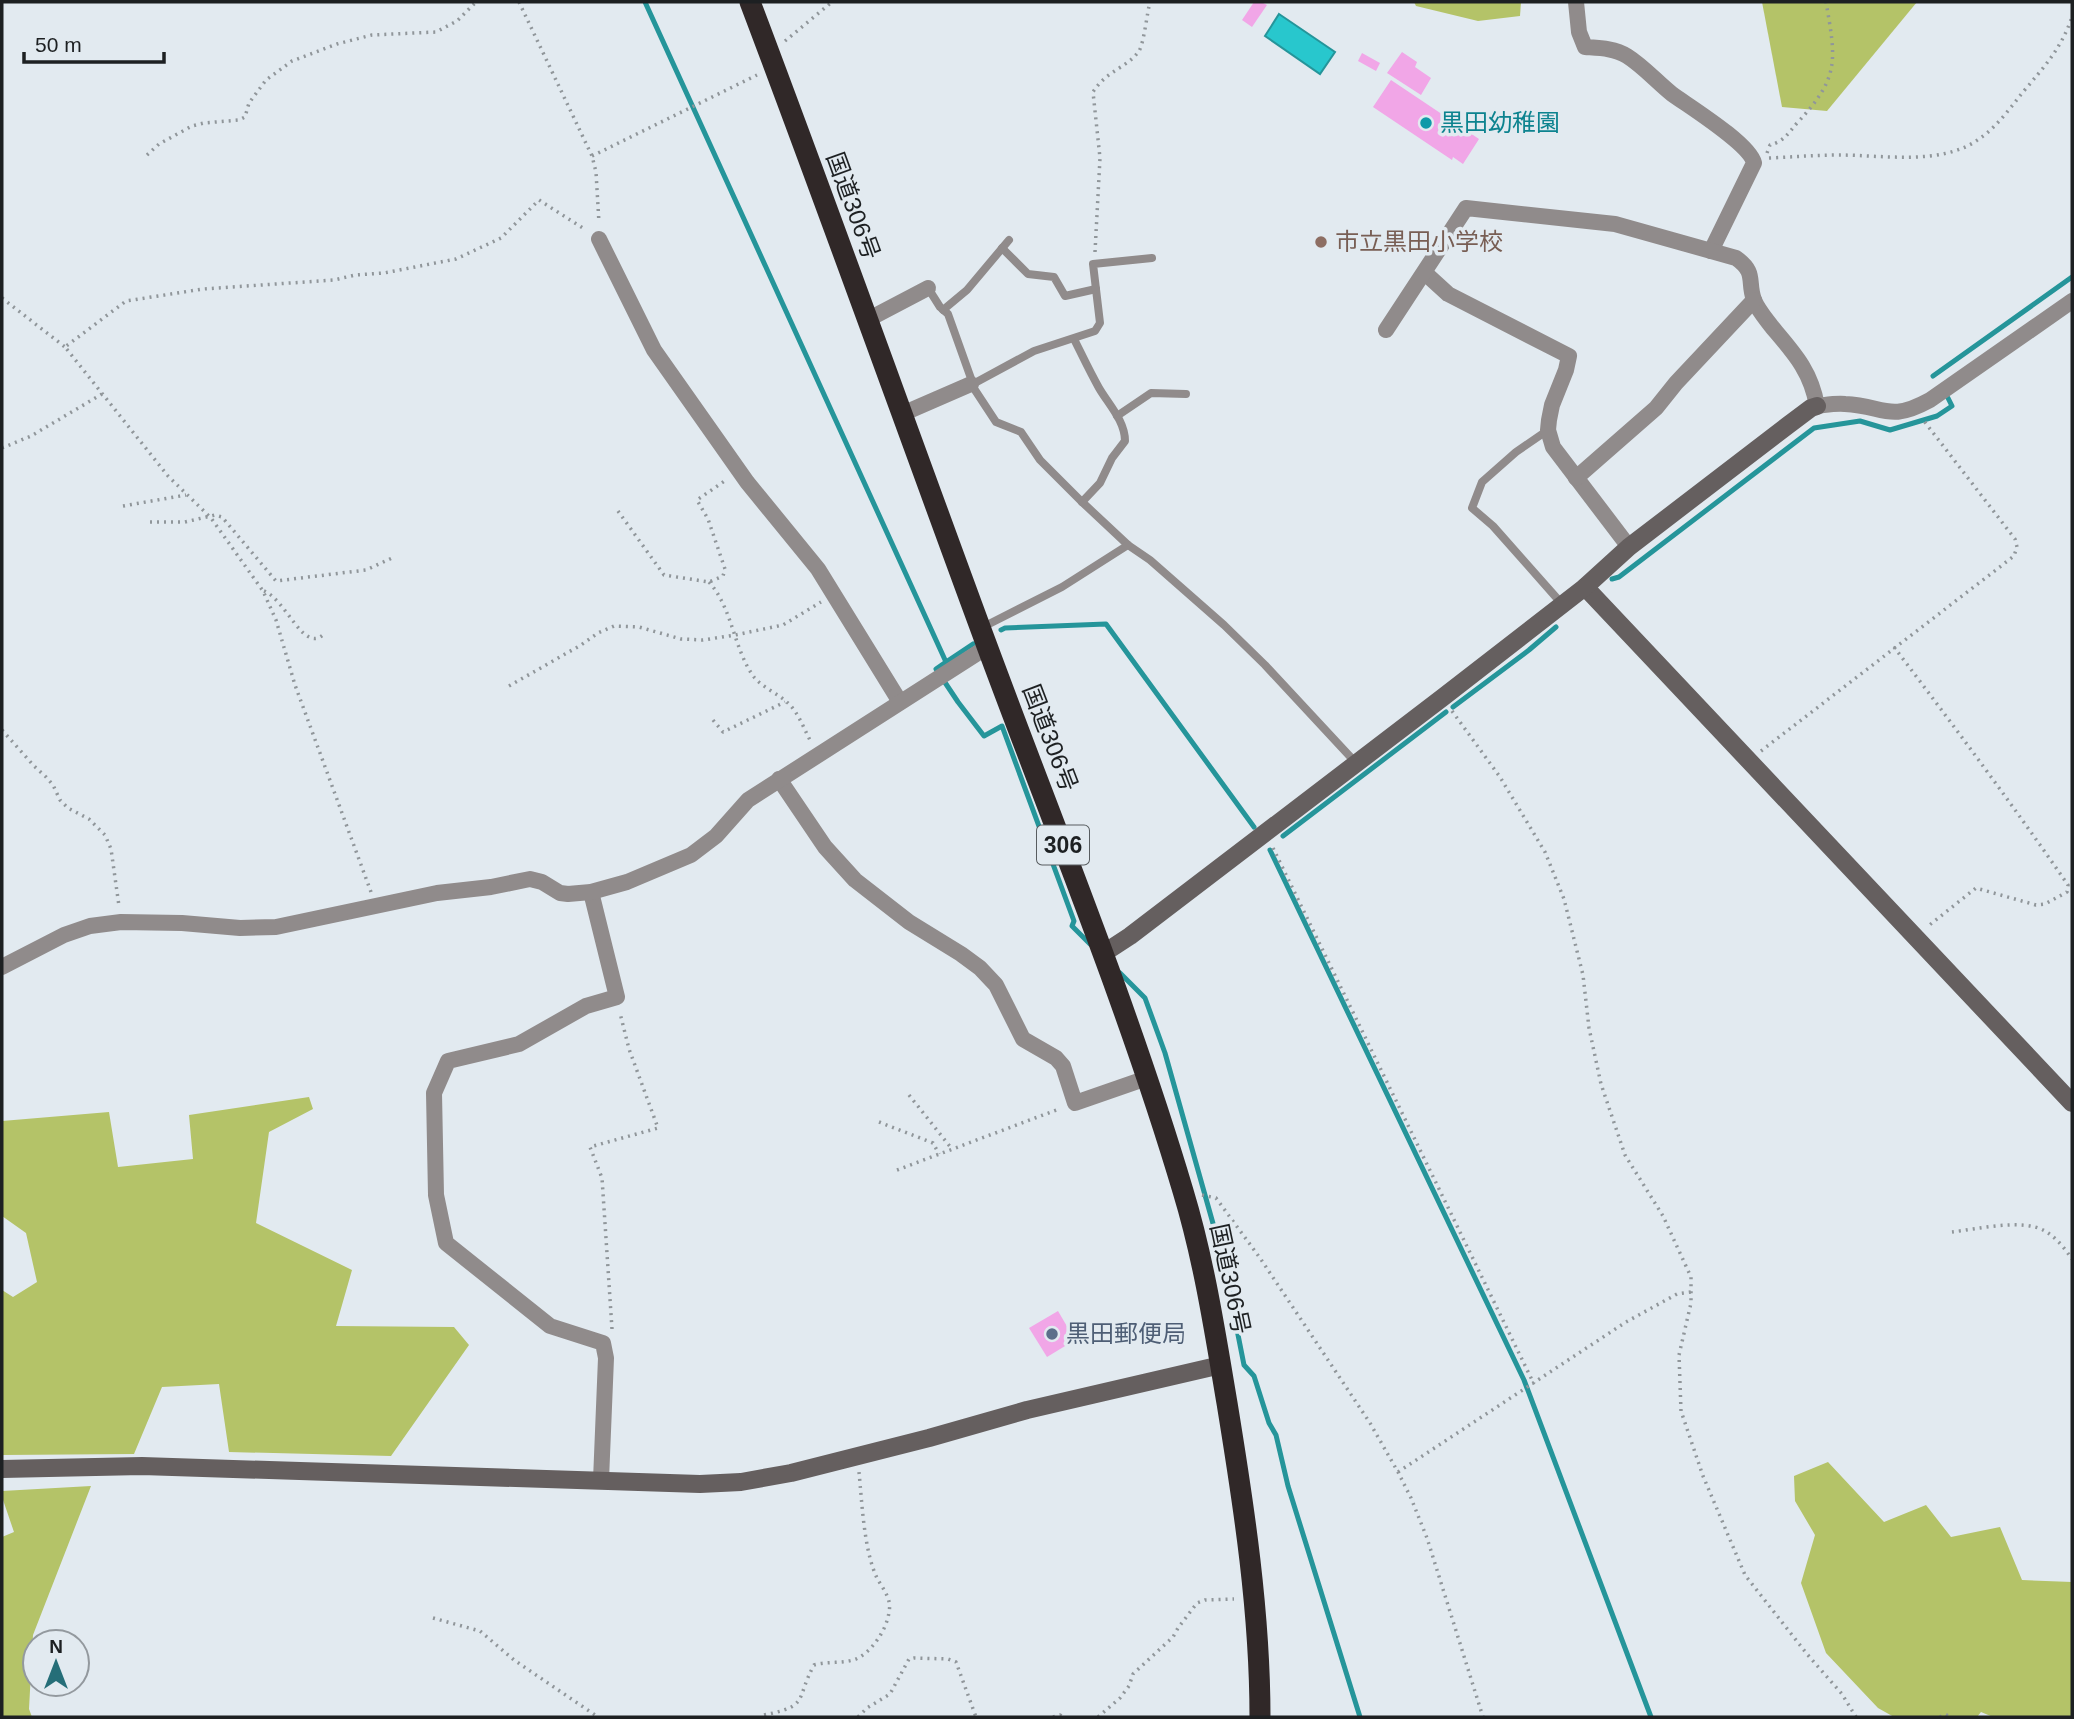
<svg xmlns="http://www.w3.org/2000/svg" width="2074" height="1719" viewBox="0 0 2074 1719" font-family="Arial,'Noto Sans JP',sans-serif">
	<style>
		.green { fill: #b4c368 }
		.water { fill: #28c7cd; stroke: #25959a; stroke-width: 2 }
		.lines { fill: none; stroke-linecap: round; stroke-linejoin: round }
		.stream { stroke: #25959a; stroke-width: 5 }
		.building { fill: #f1a6e7 }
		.path { stroke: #90969a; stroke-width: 3.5; stroke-dasharray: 2 5; stroke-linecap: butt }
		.lane { stroke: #908b8b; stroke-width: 8 }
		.street { stroke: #908b8b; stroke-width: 16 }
		.secondary { stroke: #655f5f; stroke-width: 18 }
		.highway { stroke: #302828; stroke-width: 21 }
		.culture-dot { fill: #0f9aa8; stroke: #e2eaf0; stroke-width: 2.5 }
		.education-dot { fill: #8d6e63; stroke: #e2eaf0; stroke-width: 2.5 }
		.service-dot { fill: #5c6f8a; stroke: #e2eaf0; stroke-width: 2.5 }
		.labels { text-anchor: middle; stroke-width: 7; stroke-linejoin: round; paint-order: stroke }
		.shield { fill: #e2eaf0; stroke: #585d60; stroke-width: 2 }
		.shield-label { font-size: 23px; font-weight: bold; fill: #1d2022 }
		.culture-label { font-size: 24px; fill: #0d838f; stroke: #e2eaf0; text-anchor: start }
		.street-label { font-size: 24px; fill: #1d2022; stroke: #e2eaf0 }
		.education-label { font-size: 24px; fill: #785e54; stroke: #e2eaf0; text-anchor: start }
		.service-label { font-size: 24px; fill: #4e5e75; stroke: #e2eaf0; text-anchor: start }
	</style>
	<rect width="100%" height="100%" fill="#e2eaf0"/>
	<!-- green -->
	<g class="green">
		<polygon points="1414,2 1521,2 1520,16 1478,21 1416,6"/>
		<polygon points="1762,2 1917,2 1827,111 1782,107"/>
		<polygon points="309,1097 313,1109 269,1132 256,1223 352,1270 336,1326 454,1327 469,1345 391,1456 229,1452 219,1384 162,1387 134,1454 2,1455 2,1290 13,1297 37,1282 26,1233 2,1216 2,1121 109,1112 118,1167 193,1159 189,1115"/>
		<polygon points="1828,1462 1884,1522 1926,1505 1951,1537 2000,1527 2022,1580 2072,1582 2072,1717 1993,1717 1981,1712 1977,1717 1894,1717 1878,1708 1826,1653 1801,1583 1815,1535 1795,1501 1794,1476"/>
		<polygon points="91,1486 33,1635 29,1709 32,1717 2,1717 2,1537 14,1532 2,1497 2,1491"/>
	</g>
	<!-- water -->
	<polygon class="water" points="1279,14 1335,52 1320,74 1265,36"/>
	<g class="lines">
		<!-- stream -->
		<g class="stream">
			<polyline points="645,2 946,662 973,644"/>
			<polyline points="1933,376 2072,277"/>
			<polyline points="1612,579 1619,577 1814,428 1860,421 1890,430 1937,416 1952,406 1948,398"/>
			<polyline points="1001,630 1005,628 1106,624 1254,827"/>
			<polyline points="946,662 936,669 958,702 984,736 1002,726 1074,921 1072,926 1090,944"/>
			<polyline points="1453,707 1529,650 1556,627"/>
			<polyline points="1283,836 1446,712"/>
			<polyline points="1270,850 1524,1380 1651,1717"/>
			<polyline points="1120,973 1145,998 1165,1053 1223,1259 1244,1365 1254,1376 1269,1423 1276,1435 1288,1486 1360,1717"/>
		</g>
	</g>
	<!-- building -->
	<g class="building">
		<polygon points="1254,2 1261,2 1267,5 1252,27 1242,20"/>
		<polygon points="1402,52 1417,62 1415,67 1431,78 1421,95 1387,73"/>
		<polygon points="1362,53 1380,63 1376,71 1358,61"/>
		<polygon points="1391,80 1479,139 1463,164 1453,157 1452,160 1373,107"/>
		<polygon points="1058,1311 1075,1340 1047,1357 1029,1328"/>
	</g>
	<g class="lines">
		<!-- path -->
		<g class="path">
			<polyline points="519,2 592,156 596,172 599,223"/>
			<polyline points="785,41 832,2"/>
			<path d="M1767,153L1770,145C1785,141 1788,133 1798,122C1840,77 1836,60 1826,2"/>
			<polyline points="147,155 159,144 192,126 204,123 239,120 245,117 249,103 266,80 292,61 337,44 372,35 436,32 457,21 476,2"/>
			<polyline points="592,156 757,75"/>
			<path d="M1769,158C1793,157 1815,155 1839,155C1883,155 1942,166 1979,139C1997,127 2010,108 2023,92C2044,67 2061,49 2072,17"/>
			<path d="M1095,252L1100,158L1093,92C1107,70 1127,68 1139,51C1144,43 1147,13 1150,2"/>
			<polyline points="2,298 65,347"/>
			<polyline points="2,448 31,436 102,394"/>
			<polyline points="123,506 186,495"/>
			<polyline points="618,511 664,575 709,582 723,576 725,569 708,519 697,500 726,480"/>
			<polyline points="150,522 185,522 215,515 222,517 276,581 366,570 392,558"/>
			<path d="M709,582C733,609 733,648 754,677C763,688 779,694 789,704C799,714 804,729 811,742"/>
			<path d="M264,591C287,600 304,656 325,633"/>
			<path d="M1894,647C1954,726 2012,804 2068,885L2067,892L2045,904L2036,905L1976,888L1927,927"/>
			<polyline points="509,686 581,645 598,633 614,626 639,627 681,639 703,640 735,635 783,625 821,602"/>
			<polyline points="1452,711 1500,777 1545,852 1564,899 1583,975 1589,1028 1601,1084 1625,1155 1663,1216 1691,1277 1691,1303 1679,1355 1681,1411 1703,1476 1745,1575 1807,1654 1842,1694 1856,1717"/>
			<polyline points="713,720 723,732 785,702"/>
			<polyline points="2,730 34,766 46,777 53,785 60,800 68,808 89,819 105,835 111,849 119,906"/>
			<polyline points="1761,751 2014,556 2017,547 2015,539 1924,421"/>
			<polyline points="1273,848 1534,1384"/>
			<polyline points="371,892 295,685 276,620 263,591 211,518 168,476 65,347 126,301 203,289 334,280 355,275 384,273 456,259 501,238 539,200 586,230"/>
			<polyline points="909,1095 952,1149"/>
			<polyline points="879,1122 933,1143 939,1154"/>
			<polyline points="897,1170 1059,1109"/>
			<polyline points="1202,1195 1216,1198 1260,1258 1370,1423 1398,1472 1411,1498 1427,1538 1483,1717"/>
			<path d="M1952,1232C1978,1229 2023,1218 2045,1231C2057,1238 2065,1249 2072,1259"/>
			<polyline points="612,1329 602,1178 590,1147 658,1128 629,1049 620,1013"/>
			<polyline points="1398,1472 1626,1322 1677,1294 1691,1292"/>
			<polyline points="433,1618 480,1631 514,1660 598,1717"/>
			<path d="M764,1715C810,1706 795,1700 814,1665C827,1661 843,1664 856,1659C872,1652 887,1629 889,1612C892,1599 883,1589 877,1578C864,1551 862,1503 859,1472"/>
			<polyline points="858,1717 867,1708 890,1694 909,1659 914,1658 948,1659 956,1662 976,1717"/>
			<polyline points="1053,1717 1060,1715 1063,1717"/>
			<polyline points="1098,1717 1120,1698 1129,1686 1133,1674 1173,1637 1178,1628 1197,1603 1205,1600 1234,1599"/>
			<polyline points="1940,1717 1945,1714 1950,1717"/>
		</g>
		<!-- lane -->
		<g class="lane">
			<polyline points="1002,248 1028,274 1054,277 1065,296 1096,289"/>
			<polyline points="928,288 940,307 948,314 973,384 971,384 996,422 1021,432 1040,460 1081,501 1128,545 1150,560 1224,625 1265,665 1357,764"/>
			<polyline points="943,310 967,290 1009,240"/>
			<path d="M1074,339C1082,355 1090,372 1099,388C1109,405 1125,421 1125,441L1112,458L1100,483L1082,502"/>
			<polyline points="973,384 1034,351 1095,331 1100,323 1093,264 1152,258"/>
			<polyline points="1117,416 1151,393 1186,394"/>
			<polyline points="1548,430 1516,452 1482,482 1472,508 1493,526 1562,604"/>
			<polyline points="981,628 1062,587 1128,545"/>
		</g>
		<!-- street -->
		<g class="street">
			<path d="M1576,2L1579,32L1585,47C1599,48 1614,48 1627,56C1643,66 1657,82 1672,94C1690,107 1750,144 1754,163L1711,251"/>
			<polyline points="599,239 654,350 747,482 818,569 900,702"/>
			<polyline points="1425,273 1448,294 1569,356 1566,370 1552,405 1549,420 1548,430 1553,447 1629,547"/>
			<polyline points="867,320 928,288"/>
			<path d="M1386,330L1466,208L1615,224L1736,258C1757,273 1747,281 1754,300C1758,310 1766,319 1772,327C1794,353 1811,371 1817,406C1826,405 1836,403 1845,404C1885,406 1888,423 1930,400L2072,301"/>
			<polyline points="902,414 971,384"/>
			<polyline points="1576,478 1656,408 1676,383 1754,300"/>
			<polyline points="779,779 825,847 855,880 909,922 961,954 980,968 996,985 1023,1039 1056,1058 1063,1066 1075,1103 1147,1078"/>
			<polyline points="591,892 617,997 586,1006 519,1044 448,1061 434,1093 436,1195 446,1243 550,1326 603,1343 606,1358 601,1480"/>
			<polyline points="2,967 64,935 90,926 121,922 182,923 240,928 276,927 437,893 491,887 530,879 542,882 560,893 568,894 591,892 627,882 691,855 716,836 748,800 987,647"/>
		</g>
		<!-- secondary -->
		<g class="secondary">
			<polyline points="1585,587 2072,1103"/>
			<polyline points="1104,953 1130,936 1442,698 1585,587 1629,547 1787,426 1811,408 1817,406"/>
			<polyline points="2,1469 142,1466 700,1484 741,1482 791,1473 929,1438 1027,1410 1221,1365"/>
		</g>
		<!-- highway -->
		<path class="highway" d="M750,2C831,216 908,432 987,646C1054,827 1128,1006 1183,1191C1204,1260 1215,1332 1227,1403C1244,1507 1260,1612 1260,1717"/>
	</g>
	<!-- markers -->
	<circle class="culture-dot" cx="1426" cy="123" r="7"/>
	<circle class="education-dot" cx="1321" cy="242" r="7"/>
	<circle class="service-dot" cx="1052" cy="1334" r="7"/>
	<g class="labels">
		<!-- shield labels -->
		<rect class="shield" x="1037" y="825.5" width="52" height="39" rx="5"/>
		<g class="shield-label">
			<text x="1063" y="853">306</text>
		</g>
		<!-- culture labels -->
		<g class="culture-label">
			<text x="1440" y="131">黒田幼稚園</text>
		</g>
		<!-- street labels -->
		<g class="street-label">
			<text transform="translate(853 206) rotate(70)" y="8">国道306号</text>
			<text transform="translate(1050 738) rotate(69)" y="8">国道306号</text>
			<text transform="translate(1230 1279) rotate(78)" y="8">国道306号</text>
		</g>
		<!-- education labels -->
		<g class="education-label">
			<text x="1335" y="250">市立黒田小学校</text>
		</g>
		<!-- service labels -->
		<g class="service-label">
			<text x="1066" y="1342">黒田郵便局</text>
		</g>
	</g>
	<!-- border -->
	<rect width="2074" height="1719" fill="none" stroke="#1d2022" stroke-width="7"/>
	<!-- north arrow -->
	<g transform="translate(56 1663)"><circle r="33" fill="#e2eaf0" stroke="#93999e" stroke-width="2"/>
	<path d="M0-5L12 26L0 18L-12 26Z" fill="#256e78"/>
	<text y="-10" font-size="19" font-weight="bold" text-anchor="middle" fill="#1d2022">N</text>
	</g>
	<!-- scale -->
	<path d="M24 52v10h140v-10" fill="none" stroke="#1d2022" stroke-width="3.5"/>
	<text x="35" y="52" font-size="21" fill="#1d2022" stroke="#e2eaf0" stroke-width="5" paint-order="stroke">50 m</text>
</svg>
